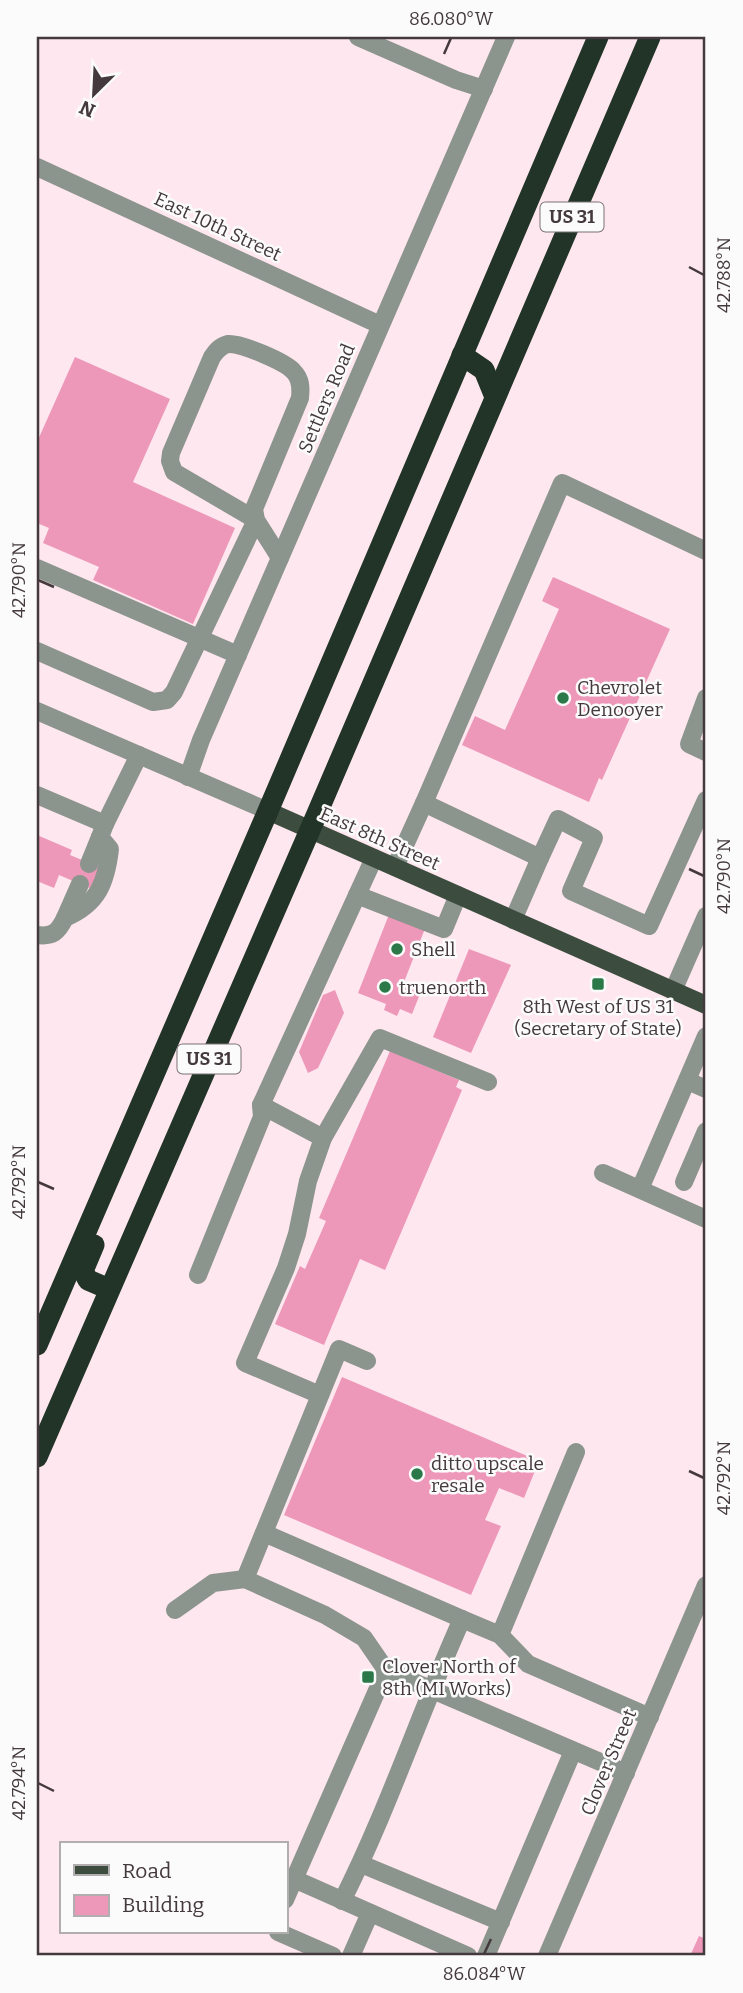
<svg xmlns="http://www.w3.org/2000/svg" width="743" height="1993" viewBox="0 0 743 1993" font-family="Bitter,serif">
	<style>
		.building { fill: #ee98b9 }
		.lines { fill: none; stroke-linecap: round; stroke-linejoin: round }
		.minor { stroke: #8b948d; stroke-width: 18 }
		.major { stroke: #3c4d40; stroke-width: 18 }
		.highway { stroke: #213427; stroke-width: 21 }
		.ticks { fill: none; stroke: #44393d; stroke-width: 2.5 }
		.poi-dot { fill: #2b7948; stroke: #fbfbfb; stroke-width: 2.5 }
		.labels { text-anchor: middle; stroke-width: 5; stroke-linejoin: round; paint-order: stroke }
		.shield { fill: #fbfbfb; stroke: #7b7376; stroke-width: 2 }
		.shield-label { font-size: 18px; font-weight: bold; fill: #44393d }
		.street-label { font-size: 19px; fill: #44393d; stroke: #fbfbfb }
		.poi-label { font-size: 19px; fill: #44393d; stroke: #fbfbfb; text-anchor: start }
		.neatline { fill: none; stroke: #44393d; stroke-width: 2.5 }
		.ticks-label { font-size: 18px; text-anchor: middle; fill: #44393d }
	</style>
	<rect width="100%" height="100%" fill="#fee7ef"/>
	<!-- building -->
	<g class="building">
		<polygon points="75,357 170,399 133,482 235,528 193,624 93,580 99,567 43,543 49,528 37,523 37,442"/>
		<polygon points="553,577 670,629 602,780 599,778 589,802 462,745 475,716 505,730 559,609 542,601"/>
		<polygon points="37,835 72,850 70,855 101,868 92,889 59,875 54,888 37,881"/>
		<polygon points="390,912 426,926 404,982 422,989 412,1014 400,1009 397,1016 384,1010 386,1004 358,993"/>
		<polygon points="469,949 511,965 471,1053 433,1037"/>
		<polygon points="335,990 344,1013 318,1068 308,1073 299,1052 323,995"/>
		<polygon points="390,1051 459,1080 456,1087 462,1090 385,1270 360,1259 324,1345 275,1324 300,1266 305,1269 326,1221 319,1218"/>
		<polygon points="342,1377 539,1461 524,1498 499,1488 485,1520 501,1526 471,1595 284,1515"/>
		<polygon points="699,1936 706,1939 706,1956 690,1956"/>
	</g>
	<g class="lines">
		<!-- minor -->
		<g class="minor">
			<polyline points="358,37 456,80 484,89"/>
			<polyline points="37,167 380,325"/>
			<polyline points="37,568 238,655"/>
			<path d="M37,651L153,702L167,700L174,692L256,520L174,472L170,461L171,453L212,357C216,351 220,346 228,344C241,343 286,362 294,372C301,379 301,388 300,398L254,509L256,520L280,558"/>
			<polyline points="706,698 689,744 706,752"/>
			<polyline points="37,711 268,811"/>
			<polyline points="188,777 201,740 506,37"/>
			<polyline points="37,795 105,824 139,755"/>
			<polyline points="540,858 558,819 594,838 571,891 649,926 706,800"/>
			<polyline points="89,864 100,837"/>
			<polyline points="395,867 424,803"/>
			<polyline points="357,895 444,929 458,895"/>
			<polyline points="65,918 80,884"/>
			<polyline points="513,920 540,858 424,803 562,483 706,551"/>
			<path d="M37,935C53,937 58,932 65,918C98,904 106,883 110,849L100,837L105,824"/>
			<polyline points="673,991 706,916"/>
			<polyline points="688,1081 706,1089"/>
			<polyline points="261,1105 323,1138"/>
			<polyline points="603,1173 706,1219"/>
			<polyline points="684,1182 706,1131"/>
			<polyline points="640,1189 706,1036"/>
			<polyline points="198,1275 262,1117 261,1105 374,858"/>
			<polyline points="320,1395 245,1363 286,1268 297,1234 308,1181 323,1138 380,1038 488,1082"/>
			<polyline points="264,1533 462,1619"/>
			<polyline points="245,1579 339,1349 367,1361"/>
			<polyline points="175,1610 213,1583 245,1579 325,1615 364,1638 386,1670"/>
			<polyline points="500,1635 576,1452"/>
			<polyline points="361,1864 501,1922"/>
			<polyline points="294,1879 468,1956"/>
			<polyline points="285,1900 386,1670 626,1773"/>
			<path d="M342,1901C388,1810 420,1712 462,1619L500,1635L528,1664L650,1717"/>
			<polyline points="278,1932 333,1956"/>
			<polyline points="351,1956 370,1913"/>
			<polyline points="486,1956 573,1751"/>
			<polyline points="547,1956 706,1585"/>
		</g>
		<!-- major -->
		<polyline class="major" points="268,811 706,1005"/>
		<!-- highway -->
		<g class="highway">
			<polyline points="462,355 484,370 495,397"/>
			<polyline points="94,1245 83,1271 88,1280 109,1289"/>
			<polyline points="37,1345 268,811 598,37"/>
			<polyline points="37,1457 310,830 650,37"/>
		</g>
	</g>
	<!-- ticks -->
	<path class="ticks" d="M444,54L451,38M689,267L704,275M38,580L54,587M689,869L704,876M38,1182L54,1189M689,1471L704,1478M38,1783L54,1791M484,1954L491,1939"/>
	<!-- markers -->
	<g class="poi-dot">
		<circle cx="563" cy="698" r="7"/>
		<circle cx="397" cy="949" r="7"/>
		<rect x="591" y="977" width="14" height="14" rx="3.5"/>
		<circle cx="385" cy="987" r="7"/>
		<circle cx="417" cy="1474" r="7"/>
		<rect x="361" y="1670" width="14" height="14" rx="3.5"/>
	</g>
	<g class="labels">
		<!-- shield labels -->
		<g class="shield">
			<rect x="540.5" y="202.5" width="63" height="29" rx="5"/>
			<rect x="177.5" y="1044.5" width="63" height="29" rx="5"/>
		</g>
		<g class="shield-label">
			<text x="572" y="223">US 31</text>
			<text x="209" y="1065">US 31</text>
		</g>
		<!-- street labels -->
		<g class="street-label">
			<text transform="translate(218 226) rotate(25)" y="7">East 10th Street</text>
			<text transform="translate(326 398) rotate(-67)" y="7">Settlers Road</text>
			<text transform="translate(380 838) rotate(24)" y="7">East 8th Street</text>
			<text transform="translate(608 1762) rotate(-67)" y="7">Clover Street</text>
		</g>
		<!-- poi labels -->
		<g class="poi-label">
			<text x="577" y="694">Chevrolet<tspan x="577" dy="22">Denooyer</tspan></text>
			<text x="411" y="956">Shell</text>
			<text x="399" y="994">truenorth</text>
			<text x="598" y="1013" text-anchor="middle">8th West of US 31<tspan x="598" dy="22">(Secretary of State)</tspan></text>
			<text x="431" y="1470">ditto upscale<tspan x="431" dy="22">resale</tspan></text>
			<text x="382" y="1673">Clover North of<tspan x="382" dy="22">8th (MI Works)</tspan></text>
		</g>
	</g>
	<!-- border -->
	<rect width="743" height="1993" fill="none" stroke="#fbfbfb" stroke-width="77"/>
	<!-- legend -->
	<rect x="60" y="1842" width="228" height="91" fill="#fbfbfb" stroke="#b2adaf" stroke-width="2"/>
	<rect x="74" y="1865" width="35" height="10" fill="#3c4d40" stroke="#b2adaf" stroke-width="2"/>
	<text x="122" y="1878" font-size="21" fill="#44393d">Road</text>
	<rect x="74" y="1895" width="35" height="21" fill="#ee98b9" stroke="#b2adaf" stroke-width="2"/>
	<text x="122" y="1912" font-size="21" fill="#44393d">Building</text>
	<!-- north arrow -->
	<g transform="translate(94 94) rotate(204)" stroke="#fbfbfb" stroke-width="5" paint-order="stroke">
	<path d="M0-5L12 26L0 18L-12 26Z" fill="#44393d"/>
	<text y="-10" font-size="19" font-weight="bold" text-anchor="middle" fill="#44393d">N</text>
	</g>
	<rect x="38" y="38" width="666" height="1916" class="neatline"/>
	<g class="ticks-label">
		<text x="451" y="25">86.080°W</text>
		<text transform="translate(724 275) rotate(-90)" y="6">42.788°N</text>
		<text transform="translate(19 580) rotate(-90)" y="6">42.790°N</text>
		<text transform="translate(724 876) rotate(-90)" y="6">42.790°N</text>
		<text transform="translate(19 1182) rotate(-90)" y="6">42.792°N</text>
		<text transform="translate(724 1478) rotate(-90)" y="6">42.792°N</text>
		<text transform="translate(19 1783) rotate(-90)" y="6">42.794°N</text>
		<text x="484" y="1980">86.084°W</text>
	</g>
</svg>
